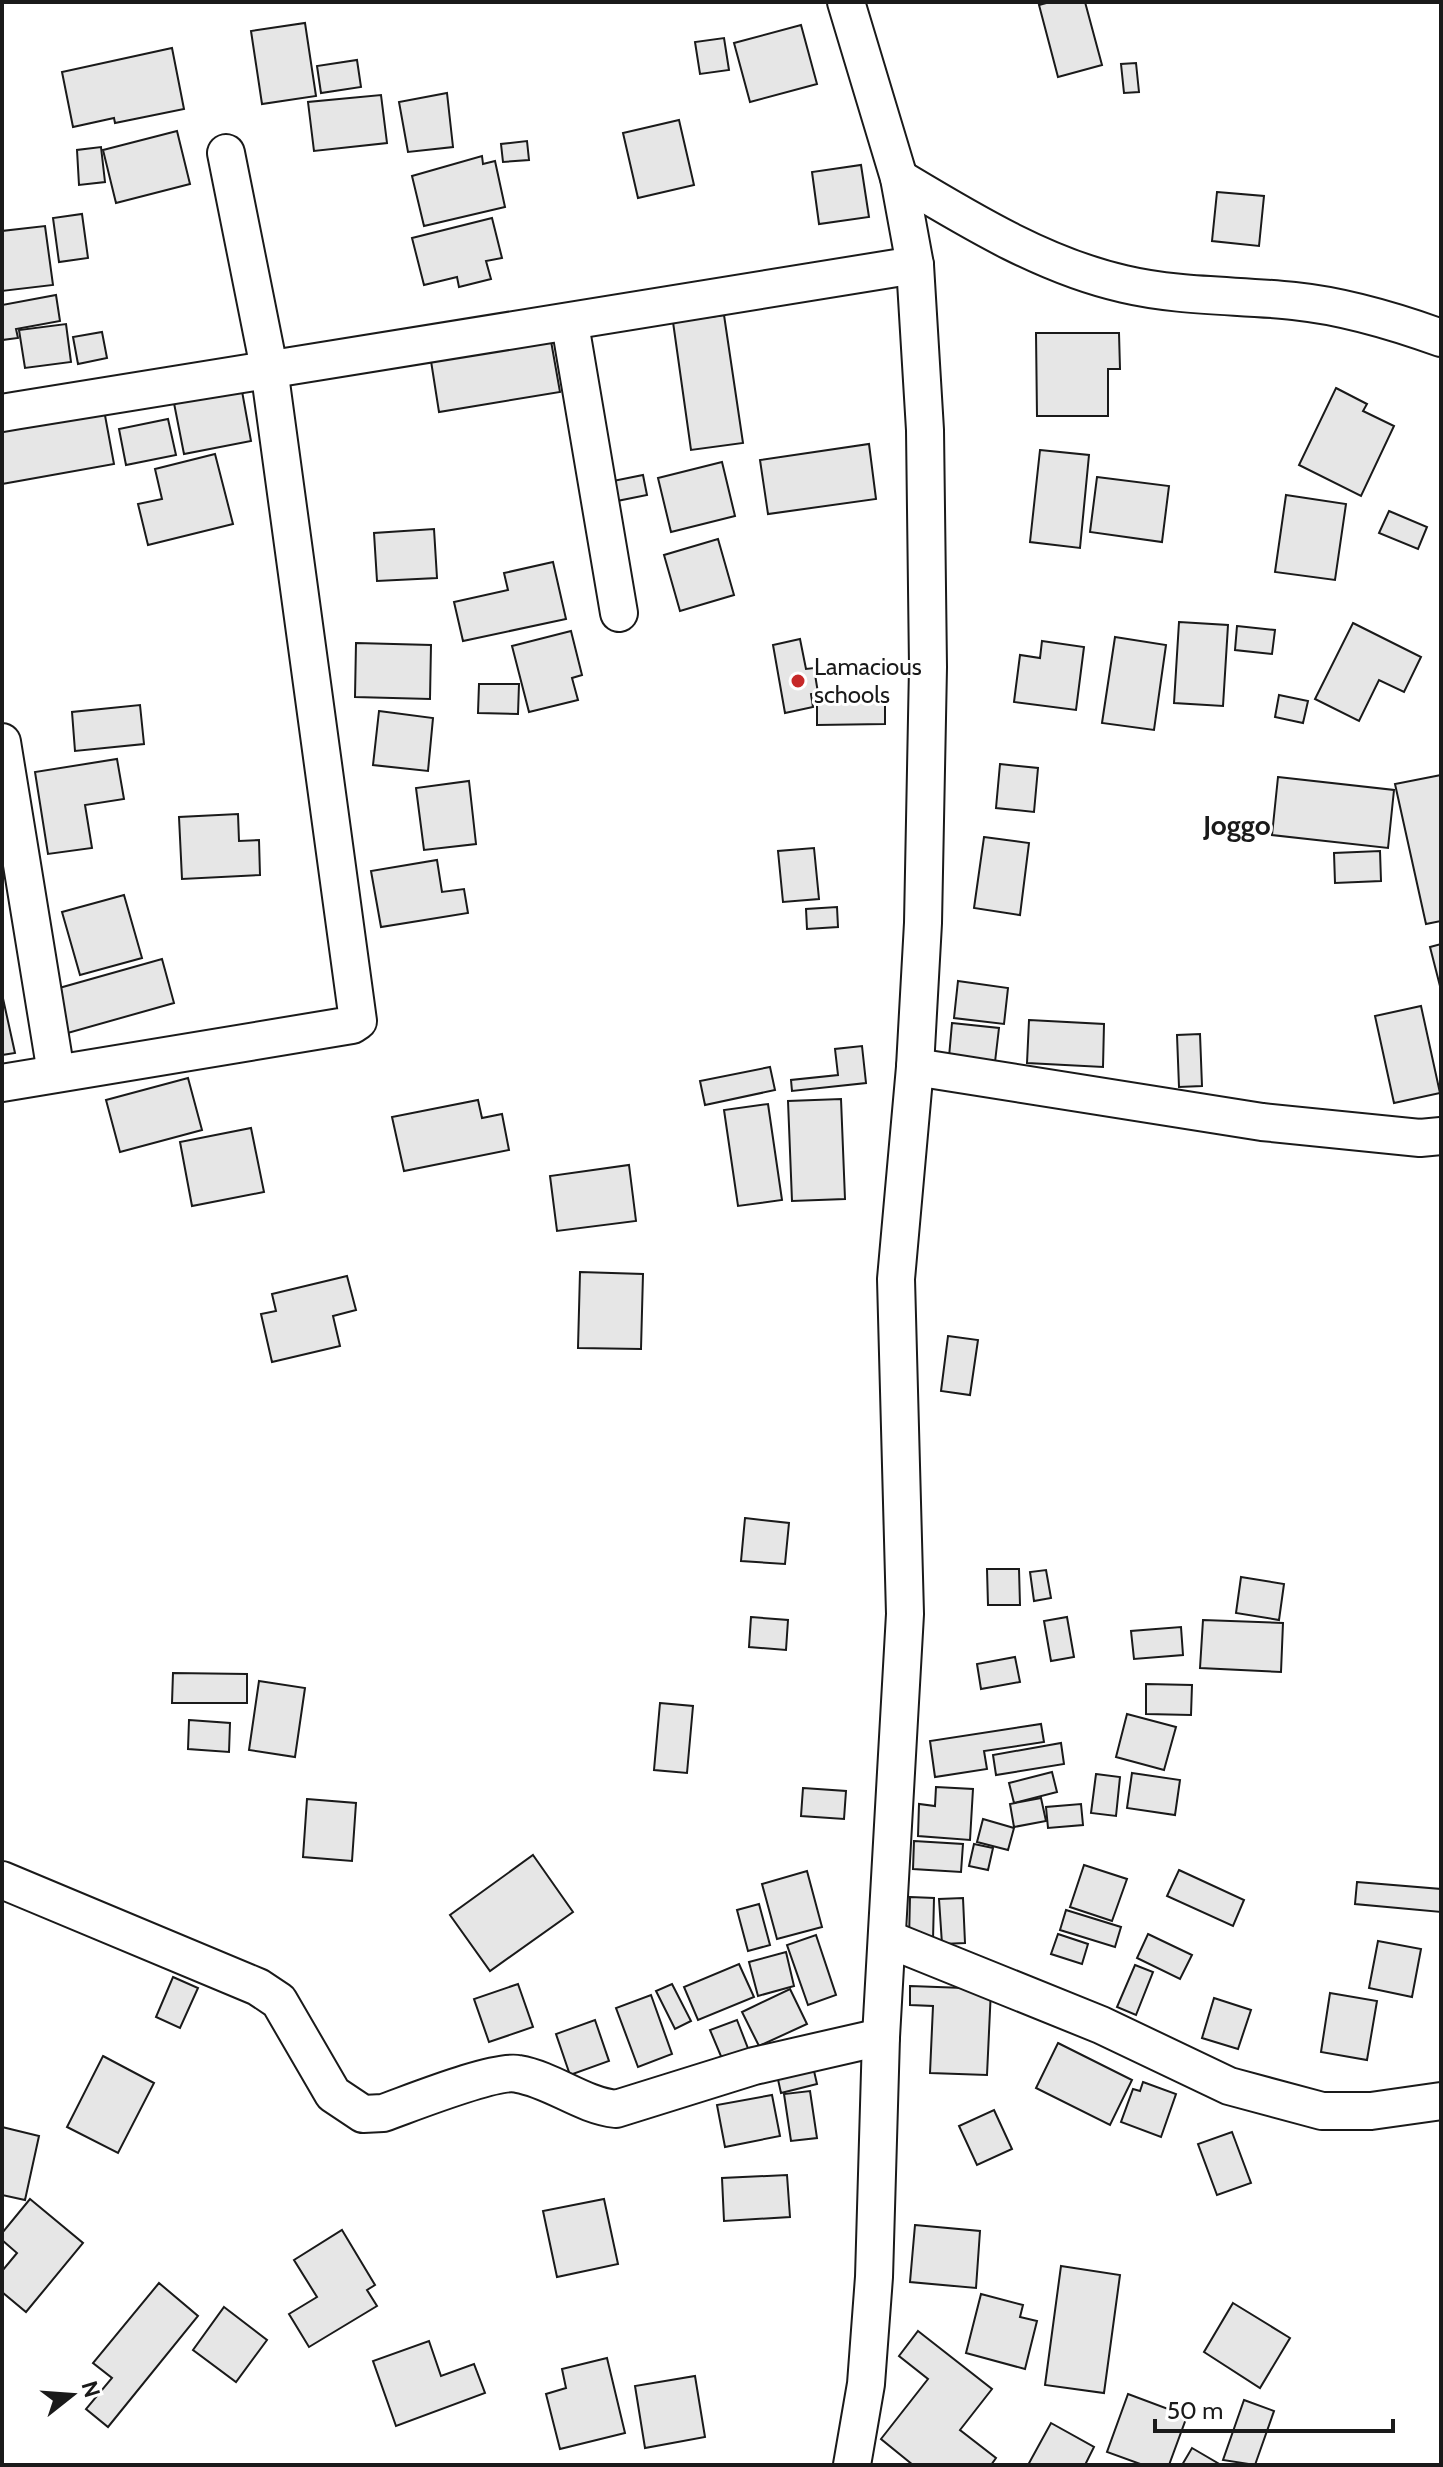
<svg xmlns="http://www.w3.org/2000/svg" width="1443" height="2467" viewBox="0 0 1443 2467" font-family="Cabin,sans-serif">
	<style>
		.building { fill: #e6e6e6; stroke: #1a1a1a; stroke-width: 2 }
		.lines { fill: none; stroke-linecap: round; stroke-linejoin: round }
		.minor-casing { stroke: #1a1a1a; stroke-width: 40 }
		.minor { stroke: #fff; stroke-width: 36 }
		.poi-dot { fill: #c62828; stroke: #fff; stroke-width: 3 }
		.labels { text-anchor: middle; stroke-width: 6; stroke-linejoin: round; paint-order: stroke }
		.poi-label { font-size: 24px; fill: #1a1a1a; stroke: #fff; text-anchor: start }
		.quarter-label { font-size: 28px; font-weight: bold; fill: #1a1a1a; stroke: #fff }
	</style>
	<rect width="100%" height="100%" fill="#fff"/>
	<!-- building -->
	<g class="building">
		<polygon points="1050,2 1085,2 1102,65 1058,77 1039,5"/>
		<polygon points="305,23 316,96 262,104 251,31"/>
		<polygon points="801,25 817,84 750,102 734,43"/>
		<polygon points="724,38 729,70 700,74 695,42"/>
		<polygon points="172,48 184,109 115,123 114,118 73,127 62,72"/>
		<polygon points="357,60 361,87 321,93 317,66"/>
		<polygon points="1136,63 1139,92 1124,93 1121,64"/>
		<polygon points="447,93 453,147 408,152 399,102"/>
		<polygon points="381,95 387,143 314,151 308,102"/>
		<polygon points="679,120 694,185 638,198 623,133"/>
		<polygon points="177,131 190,184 116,203 103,150"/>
		<polygon points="527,141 529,160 503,162 501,144"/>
		<polygon points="101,147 105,182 79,185 77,150"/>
		<polygon points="482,156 483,164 495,161 505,207 424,226 412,176"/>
		<polygon points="861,165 869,217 819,224 812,172"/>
		<polygon points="1217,192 1264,196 1259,246 1212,241"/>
		<polygon points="82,214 88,258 59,262 53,218"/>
		<polygon points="492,218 502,258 486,261 491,279 459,287 457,277 424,285 412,238"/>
		<polygon points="45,226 53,285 2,291 2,231"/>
		<polygon points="56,295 60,321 16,329 18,338 2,340 2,305"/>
		<polygon points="724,315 743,443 691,450 673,322"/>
		<polygon points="66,324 71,362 25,368 19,330"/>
		<polygon points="102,332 107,358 78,364 73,337"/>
		<polygon points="1036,333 1119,333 1120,369 1108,369 1108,416 1037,416"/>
		<polygon points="551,341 560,392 439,412 431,361"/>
		<polygon points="240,380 251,441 184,454 172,393"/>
		<polygon points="1336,388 1367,404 1363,411 1394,426 1361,496 1299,465"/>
		<polygon points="104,410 114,464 2,484 2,429"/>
		<polygon points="168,419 176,455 126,465 119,429"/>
		<polygon points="869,444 876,499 768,514 760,460"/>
		<polygon points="1040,450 1089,455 1080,548 1030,542"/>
		<polygon points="215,454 233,524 148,545 138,504 162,499 155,469"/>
		<polygon points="722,462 735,516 671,532 658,478"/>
		<polygon points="643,475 647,495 617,501 613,481"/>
		<polygon points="1097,477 1169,486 1162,542 1090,532"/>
		<polygon points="1286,495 1346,504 1335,580 1275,572"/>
		<polygon points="1389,511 1427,527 1418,549 1379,533"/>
		<polygon points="434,529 437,578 377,581 374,533"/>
		<polygon points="718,539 734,595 680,611 664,555"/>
		<polygon points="553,562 566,619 463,641 454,602 508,590 504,573"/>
		<polygon points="1179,622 1228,625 1223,706 1174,703"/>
		<polygon points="1353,623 1421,657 1404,692 1379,680 1359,721 1315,699"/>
		<polygon points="1237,626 1275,630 1272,654 1235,650"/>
		<polygon points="571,631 582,675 572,678 578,700 529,712 512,646"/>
		<polygon points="1115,637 1166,645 1154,730 1102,723"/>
		<polygon points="800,639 806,669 814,668 818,693 811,694 813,707 785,713 773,645"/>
		<polygon points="1042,641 1084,647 1076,710 1014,702 1020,655 1040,658"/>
		<polygon points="356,643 431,645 430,699 355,697"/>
		<polygon points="479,684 519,684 518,714 478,713"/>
		<polygon points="1279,695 1308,701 1303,723 1275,717"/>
		<polygon points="817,701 885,701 885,724 817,725"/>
		<polygon points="140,705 144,744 75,751 72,712"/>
		<polygon points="379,711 433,718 428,771 373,765"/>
		<polygon points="117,759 124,799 85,805 92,848 48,854 35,772"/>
		<polygon points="1000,764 1038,768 1034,812 996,808"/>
		<polygon points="1441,775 1441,921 1426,924 1395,784"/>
		<polygon points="1278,777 1394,790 1388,848 1272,835"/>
		<polygon points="469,781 476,844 424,850 416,788"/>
		<polygon points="238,814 239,841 259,840 260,875 182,879 179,817"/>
		<polygon points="984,837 1029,843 1020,915 974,908"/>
		<polygon points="814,848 819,899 783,902 778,851"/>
		<polygon points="1380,851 1381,881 1335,883 1334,853"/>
		<polygon points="437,860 442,892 464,889 468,913 381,927 371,871"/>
		<polygon points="124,895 142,958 80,975 62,912"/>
		<polygon points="837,907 838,927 807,929 806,909"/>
		<polygon points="1441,944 1441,990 1430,947"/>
		<polygon points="162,959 174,1003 57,1036 45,992"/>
		<polygon points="958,981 1008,988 1004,1024 954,1018"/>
		<polygon points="2,994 15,1053 2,1055"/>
		<polygon points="1421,1006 1440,1093 1394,1103 1375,1016"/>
		<polygon points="1029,1020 1104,1024 1103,1067 1027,1063"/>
		<polygon points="952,1023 999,1028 995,1062 949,1057"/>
		<polygon points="1200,1034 1202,1086 1179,1087 1177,1035"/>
		<polygon points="862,1046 866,1083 792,1091 791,1080 838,1075 835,1049"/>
		<polygon points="770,1067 775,1090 705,1105 700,1081"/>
		<polygon points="188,1078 202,1130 120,1152 106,1100"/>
		<polygon points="841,1099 845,1199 792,1201 788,1101"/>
		<polygon points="478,1100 482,1118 502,1114 509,1150 404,1171 392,1117"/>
		<polygon points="768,1104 782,1200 738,1206 724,1110"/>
		<polygon points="251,1128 264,1192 192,1206 180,1142"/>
		<polygon points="629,1165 636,1221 557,1231 550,1176"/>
		<polygon points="580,1272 643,1274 641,1349 578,1348"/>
		<polygon points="347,1276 356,1310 333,1316 340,1346 272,1362 261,1314 276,1311 272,1294"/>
		<polygon points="948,1336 978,1340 970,1395 941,1391"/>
		<polygon points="745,1518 789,1523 785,1564 741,1561"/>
		<polygon points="987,1569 1019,1569 1020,1605 988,1605"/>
		<polygon points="1046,1570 1051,1598 1034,1601 1030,1572"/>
		<polygon points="1241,1577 1284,1584 1279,1620 1236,1613"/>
		<polygon points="751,1617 788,1620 786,1650 749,1647"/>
		<polygon points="1067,1617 1074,1657 1051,1661 1044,1621"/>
		<polygon points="1203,1620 1283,1623 1281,1672 1200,1668"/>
		<polygon points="1181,1627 1183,1655 1134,1659 1131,1631"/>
		<polygon points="1015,1657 1020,1682 981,1689 977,1664"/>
		<polygon points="173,1673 247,1674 247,1703 172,1703"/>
		<polygon points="259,1681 305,1688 295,1757 249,1750"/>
		<polygon points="1146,1684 1192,1685 1191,1715 1146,1714"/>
		<polygon points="660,1703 693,1706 687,1773 654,1770"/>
		<polygon points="1127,1714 1176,1727 1164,1770 1116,1757"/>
		<polygon points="189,1720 230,1723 229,1752 188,1749"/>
		<polygon points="1041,1724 1044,1742 984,1751 987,1769 935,1777 930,1741"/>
		<polygon points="1061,1743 1064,1764 996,1775 993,1755"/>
		<polygon points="1052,1772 1057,1792 1014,1803 1009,1783"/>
		<polygon points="1132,1773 1180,1780 1175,1815 1127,1808"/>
		<polygon points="1096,1774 1120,1777 1116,1816 1091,1813"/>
		<polygon points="936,1787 973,1789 970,1840 918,1836 919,1804 935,1806"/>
		<polygon points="803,1788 846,1791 844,1819 801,1816"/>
		<polygon points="1041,1798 1046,1821 1014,1827 1010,1804"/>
		<polygon points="307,1799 356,1803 352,1861 303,1857"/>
		<polygon points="1081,1804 1083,1825 1048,1828 1046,1807"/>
		<polygon points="983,1819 1014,1828 1008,1850 977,1842"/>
		<polygon points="914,1841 963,1844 961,1872 913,1869"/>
		<polygon points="974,1844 993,1848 988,1870 969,1866"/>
		<polygon points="533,1855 573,1912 490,1971 450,1915"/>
		<polygon points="1084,1865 1127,1879 1112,1921 1070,1907"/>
		<polygon points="1179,1870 1244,1900 1233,1926 1167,1896"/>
		<polygon points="807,1871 822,1927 777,1939 762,1884"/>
		<polygon points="1357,1882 1441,1889 1441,1912 1355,1904"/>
		<polygon points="910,1897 934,1898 933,1940 909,1939"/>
		<polygon points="963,1898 965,1943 942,1944 939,1899"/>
		<polygon points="759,1904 770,1945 748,1951 737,1910"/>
		<polygon points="1066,1910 1121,1927 1115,1947 1060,1930"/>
		<polygon points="1058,1934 1088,1944 1082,1964 1051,1954"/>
		<polygon points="1148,1934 1192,1955 1180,1979 1137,1958"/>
		<polygon points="816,1935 836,1995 808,2005 787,1945"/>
		<polygon points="1378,1941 1421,1949 1412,1997 1369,1988"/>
		<polygon points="786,1952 794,1986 758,1996 749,1962"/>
		<polygon points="739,1964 754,1997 698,2020 684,1987"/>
		<polygon points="1135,1965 1153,1972 1136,2015 1117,2007"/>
		<polygon points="173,1977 198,1988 180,2028 156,2017"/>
		<polygon points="518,1984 533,2027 489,2042 474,1999"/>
		<polygon points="672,1984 691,2021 675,2029 656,1991"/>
		<polygon points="910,1986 991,1989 987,2075 930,2073 933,2006 910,2005"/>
		<polygon points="790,1989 807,2024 759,2046 742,2012"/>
		<polygon points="1330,1993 1377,2001 1367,2060 1321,2052"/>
		<polygon points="651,1995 672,2054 638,2067 616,2008"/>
		<polygon points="1214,1998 1251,2010 1238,2049 1202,2038"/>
		<polygon points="595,2020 609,2061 570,2075 556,2034"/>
		<polygon points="737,2020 749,2051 723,2061 710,2030"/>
		<polygon points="1058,2043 1132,2080 1110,2125 1036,2088"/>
		<polygon points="103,2056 154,2083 118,2153 67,2127"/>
		<polygon points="811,2058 817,2084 781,2093 775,2066"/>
		<polygon points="1143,2082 1176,2094 1161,2137 1121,2122 1133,2089 1140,2091"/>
		<polygon points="810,2091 817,2138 791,2141 784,2094"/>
		<polygon points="772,2095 780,2136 725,2147 717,2105"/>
		<polygon points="994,2110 1012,2149 977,2165 959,2126"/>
		<polygon points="2,2127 39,2136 25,2200 2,2195"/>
		<polygon points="1232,2132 1251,2183 1217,2195 1198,2144"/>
		<polygon points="787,2175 790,2217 724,2221 722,2178"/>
		<polygon points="30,2199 83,2243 26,2312 2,2292 2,2271 17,2253 2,2240 2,2233"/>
		<polygon points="604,2199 618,2264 557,2277 543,2211"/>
		<polygon points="915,2225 980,2231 976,2288 910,2282"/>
		<polygon points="342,2230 375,2285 367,2290 377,2306 309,2347 289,2314 317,2297 294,2260"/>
		<polygon points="1061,2266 1120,2275 1104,2393 1045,2385"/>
		<polygon points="159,2283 198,2316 108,2427 86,2409 112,2378 93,2363"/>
		<polygon points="981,2294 1023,2305 1020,2317 1037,2321 1025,2369 966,2353"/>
		<polygon points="1233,2303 1290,2338 1260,2388 1204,2352"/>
		<polygon points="224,2307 267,2340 236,2382 193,2350"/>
		<polygon points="918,2331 992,2389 960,2430 996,2458 991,2465 913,2465 881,2439 928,2379 899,2356"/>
		<polygon points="429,2341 441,2376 474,2364 485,2393 396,2426 373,2361"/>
		<polygon points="607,2358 625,2433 560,2449 546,2394 566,2388 562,2369"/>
		<polygon points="695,2376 705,2437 645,2448 635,2386"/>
		<polygon points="1128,2394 1187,2416 1169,2465 1143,2465 1107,2452"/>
		<polygon points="1244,2400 1274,2411 1255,2465 1223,2460"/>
		<polygon points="1051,2423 1094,2447 1085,2465 1028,2465"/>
		<polygon points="1192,2448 1221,2465 1182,2465"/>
	</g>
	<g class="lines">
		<!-- minor casing -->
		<g class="minor-casing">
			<g id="minor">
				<polyline points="846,2 899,178 915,265 925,430 928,667 923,923 915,1067 896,1279 905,1614 881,2037 874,2277 866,2384 852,2465"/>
				<path d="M899,178C969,220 1044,266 1124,284C1179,297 1238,295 1294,301C1343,306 1394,321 1441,338"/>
				<polyline points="570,324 619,613"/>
				<path d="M2,413C306,362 611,317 915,265"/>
				<polyline points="2,742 56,1073"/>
				<polyline points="915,1067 1262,1122 1420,1138 1441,1136"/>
				<polyline points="2,1083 352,1025 358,1021 269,368 226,153"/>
				<path d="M2,1880L258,1987L279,2001L333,2094L363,2114L383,2113C409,2104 495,2069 518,2074C553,2080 581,2105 616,2109L754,2066L881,2037"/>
				<polyline points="888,1939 1101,2025 1229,2086 1322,2111 1371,2111 1441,2101"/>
			</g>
		</g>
		<!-- minor -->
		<use href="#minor" class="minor"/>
	</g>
	<!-- markers -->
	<circle class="poi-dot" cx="798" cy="681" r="8"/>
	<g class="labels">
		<!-- poi labels -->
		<g class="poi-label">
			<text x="814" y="675">Lamacious<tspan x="814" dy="28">schools</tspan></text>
		</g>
		<!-- quarter labels -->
		<g class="quarter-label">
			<text x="1237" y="835">Joggo</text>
		</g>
	</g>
	<!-- border -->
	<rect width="1443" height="2467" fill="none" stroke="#1a1a1a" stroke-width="8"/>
	<!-- north arrow -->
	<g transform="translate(72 2395) rotate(73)" stroke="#ffffff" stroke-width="6" paint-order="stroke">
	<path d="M0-6L14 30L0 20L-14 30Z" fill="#1a1a1a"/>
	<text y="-12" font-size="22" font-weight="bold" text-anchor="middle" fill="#1a1a1a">N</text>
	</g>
	<!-- scale -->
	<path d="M1155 2419v12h238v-12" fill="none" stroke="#1a1a1a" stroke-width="4"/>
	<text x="1167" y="2419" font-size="24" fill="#1a1a1a" stroke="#ffffff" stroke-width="6" paint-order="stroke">50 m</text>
</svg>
